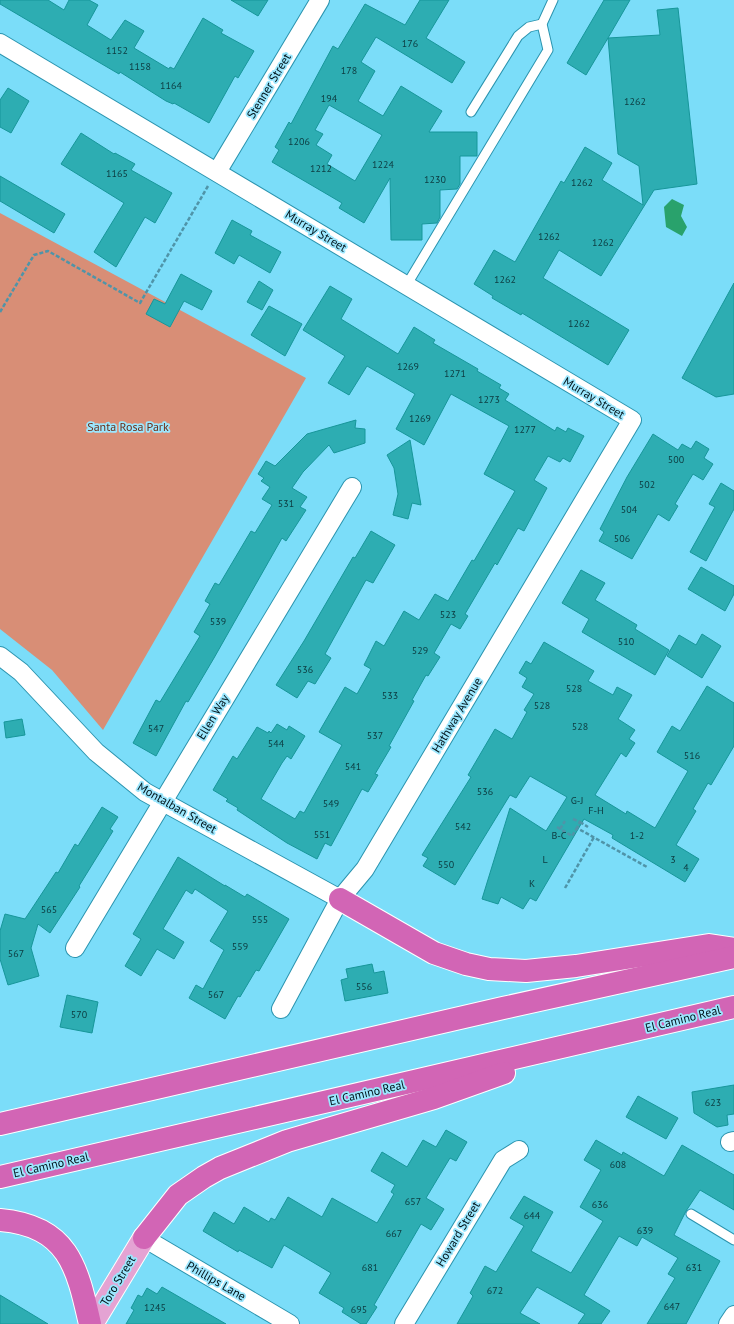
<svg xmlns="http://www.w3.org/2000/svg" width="734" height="1324" viewBox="0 0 734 1324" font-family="'PT Sans',sans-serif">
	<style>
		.green { fill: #d88e76 }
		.water { fill: #29a26c }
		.building { fill: #2dadb2; stroke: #17969a; fill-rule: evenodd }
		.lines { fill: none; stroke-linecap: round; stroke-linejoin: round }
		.lane-casing { stroke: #2b94af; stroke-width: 11 }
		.street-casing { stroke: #2b94af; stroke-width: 20 }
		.primary-casing { stroke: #fff; stroke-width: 24 }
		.highway-casing { stroke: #fff; stroke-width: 24 }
		.path { stroke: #4f94a8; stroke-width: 2.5; stroke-dasharray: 4 2; stroke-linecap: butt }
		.lane { stroke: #fff; stroke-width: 9 }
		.street { stroke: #fff; stroke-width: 18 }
		.primary { stroke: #e4a3d3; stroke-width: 22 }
		.highway { stroke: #d265b5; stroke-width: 22 }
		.labels { text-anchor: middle; stroke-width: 3.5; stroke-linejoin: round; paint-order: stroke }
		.number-label { font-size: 10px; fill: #0c3a3f }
		.street-label { font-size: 12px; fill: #011319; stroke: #9ce7fe }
		.park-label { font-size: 12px; fill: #6d2d17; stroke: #9ce7fe }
	</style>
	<rect width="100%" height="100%" fill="#7bddf9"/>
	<!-- green -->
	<polygon class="green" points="0,213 306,378 103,730 52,670 0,629"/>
	<!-- water -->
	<polygon class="water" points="672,199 684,205 681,216 687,227 682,236 666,227 664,207"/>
	<!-- building -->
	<g class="building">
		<polygon points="0,0 48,0 64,10 69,0 89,0 98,5 87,25 111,40 125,20 144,31 134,48 169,69 170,67 174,69 203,18 223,30 221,33 254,51 238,78 235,76 209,123 174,103 173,104 166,101 120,72 119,74 95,60 0,4"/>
		<polygon points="231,0 268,0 258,16"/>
		<path d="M420,0H449L426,38L465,62L452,83L376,37L361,62L375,71L358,101L383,116L401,86L442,111L429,132H477V156H460V184L457,189L440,190V217L437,223L422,224V240H391L390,178L364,223L339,208L342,203L272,162L279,150L275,147L289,122L291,124L333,46L338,49L365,4L405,25ZM329,105L382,135L355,181L327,164L332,155L316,145L323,134L315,130Z"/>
		<polygon points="604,0 630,0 608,38 660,35 657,10 678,8 697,184 654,190 601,276 559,250 543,278 629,330 608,365 522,313 521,315 492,298 493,296 474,284 494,250 515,262 561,181 564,183 585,147 612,163 602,180 643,205 639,166 618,154 608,38 586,75 567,63"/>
		<polygon points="8,88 29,101 11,133 0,127 0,100"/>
		<polygon points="81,133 114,154 115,153 135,164 131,170 172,193 155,223 145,217 116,267 94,252 124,203 61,164"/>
		<polygon points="0,176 65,214 54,233 0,201"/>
		<polygon points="232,220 252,231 250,235 281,252 270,273 239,255 234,264 215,253"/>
		<polygon points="181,274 212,291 202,310 184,301 170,327 146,314 154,299 165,304"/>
		<polygon points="259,281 273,290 262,310 247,302"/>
		<polygon points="734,283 734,394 716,397 682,378"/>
		<polygon points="330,286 352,299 341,319 398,354 414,327 435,340 433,343 478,369 477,371 501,385 499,388 509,394 505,400 555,431 557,427 566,432 568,428 584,436 570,462 563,458 560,462 548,456 534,480 547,488 524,531 518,528 497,565 495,563 465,614 468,616 460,629 451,624 434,653 440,657 428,676 426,675 412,700 414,701 389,746 391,747 375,774 378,775 368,792 362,789 331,846 325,843 317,859 287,843 237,810 238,808 226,801 228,799 213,790 233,756 237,759 257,727 268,733 269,731 271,733 277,724 287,730 289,726 305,736 291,759 287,756 282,763 261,799 295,819 300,811 304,813 342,745 319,732 345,687 357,694 371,669 364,665 376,641 384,646 404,611 419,620 435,594 448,601 472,560 474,561 515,491 484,474 509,426 451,394 424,445 396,429 415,394 367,366 349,395 328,383 345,356 303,330"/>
		<polygon points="269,306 302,324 285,356 251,335"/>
		<polygon points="356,420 355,428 365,429 365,443 334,453 329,445 303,472 292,488 307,497 300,507 306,510 286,541 282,538 214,658 188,702 186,701 156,756 133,743 156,700 160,702 200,636 194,632 210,604 205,601 215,583 219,585 251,531 255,533 272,505 262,499 270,487 261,481 264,478 258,474 266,461 275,466 307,434"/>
		<polygon points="653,434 678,450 682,444 691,449 696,441 709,449 704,458 713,464 703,480 693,474 675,504 678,506 669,521 658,514 632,559 599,541 604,532 600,529 627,477"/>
		<polygon points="410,440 421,505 412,503 408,519 393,515 398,494 394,468 387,455"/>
		<polygon points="721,483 734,491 734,509 706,561 690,552 715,507 709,504"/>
		<polygon points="371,531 395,545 373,583 366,580 325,654 331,658 315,684 308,681 297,698 276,685 304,641 353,557 355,558"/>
		<polygon points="701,567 734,586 734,594 725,611 688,589"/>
		<polygon points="581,570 605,583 595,600 637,625 635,629 669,650 655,675 582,632 589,619 562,603"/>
		<polygon points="702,634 721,646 702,678 667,656 679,635 696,645"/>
		<polygon points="544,642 594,671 588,681 613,695 617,687 632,695 618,719 635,730 629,739 635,743 626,757 621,753 595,795 626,814 627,811 655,828 688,771 657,752 672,726 680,731 707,686 734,703 734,746 711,785 708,783 693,809 696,811 676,845 699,859 685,882 612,838 613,835 584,819 536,901 530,898 523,909 501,897 498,904 482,899 510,808 546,831 567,797 530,776 516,798 510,795 455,885 423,866 428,858 422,855 471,777 468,775 495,729 512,739 527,712 524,710 534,694 522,687 527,678 519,673 526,661 531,664"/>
		<polygon points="22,719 25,735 6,738 4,722"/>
		<polygon points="102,807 118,817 110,829 113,831 79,886 80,887 50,933 38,924 31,948 39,976 8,985 0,959 0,931 5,914 25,919 56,872 58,873 75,844 78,846"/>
		<polygon points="178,857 225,886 225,885 245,897 247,894 289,919 259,971 256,970 240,997 238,996 225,1019 189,998 196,985 203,989 224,950 210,941 228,911 195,889 192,894 186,890 163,929 184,942 174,959 157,949 141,976 125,966 141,939 133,934"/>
		<polygon points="372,964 374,973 384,971 388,993 345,1001 341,980 348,978 346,969"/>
		<polygon points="67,995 98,1002 92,1033 60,1027"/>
		<polygon points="734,1085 734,1114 727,1115 728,1125 717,1127 694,1113 692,1092"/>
		<polygon points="638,1096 678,1118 666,1139 626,1117"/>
		<polygon points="446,1130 467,1142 456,1161 450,1158 426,1198 444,1209 431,1230 421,1224 374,1305 377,1307 366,1324 361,1324 342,1312 344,1308 319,1293 331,1273 284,1245 272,1268 239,1250 238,1252 203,1231 214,1212 234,1224 244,1207 269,1222 271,1218 275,1220 288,1197 322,1217 332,1198 377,1223 394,1194 391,1192 395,1185 371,1171 382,1152 407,1167 423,1140 436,1147"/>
		<polygon points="596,1140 622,1155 623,1152 664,1176 682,1145 734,1175 734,1210 700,1190 686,1211 674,1235 720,1261 686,1324 647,1324 675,1278 668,1274 678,1258 642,1237 637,1246 619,1236 584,1295 610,1311 601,1324 578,1324 585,1314 537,1287 520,1313 540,1324 457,1324 473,1296 470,1293 485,1266 496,1272 524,1226 510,1218 524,1196 553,1212 531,1251 571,1273 603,1221 580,1207 601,1170 584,1160"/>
		<polygon points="162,1287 226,1324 126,1324 134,1310 131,1308 138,1295 142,1297 147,1288 157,1294"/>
		<polygon points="0,1295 48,1324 0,1324"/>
	</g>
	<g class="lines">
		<!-- lane casing -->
		<g class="lane-casing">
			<g id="lane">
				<polyline points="471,112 518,36 529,27 542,24"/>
				<polyline points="406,286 548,50 542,24 553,0"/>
				<polyline points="691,1214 734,1240"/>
			</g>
		</g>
		<!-- street casing -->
		<g class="street-casing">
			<g id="street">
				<polyline points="0,43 632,420 365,869 340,899 281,1009"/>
				<polyline points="217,172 320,0"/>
				<polyline points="0,656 21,672 96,752 145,792 340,899"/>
				<polyline points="75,948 352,487"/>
				<polyline points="730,1142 734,1141"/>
				<polyline points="144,1238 290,1324"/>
				<polyline points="404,1324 503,1160 519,1150"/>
				<polyline points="728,1324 734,1315"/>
			</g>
		</g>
		<!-- primary casing -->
		<g class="primary-casing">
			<polyline id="primary" points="92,1324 144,1238"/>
		</g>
		<!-- highway casing -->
		<g class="highway-casing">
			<g id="highway">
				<polyline points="340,899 434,953 466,964 489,969 526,971 576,966 709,945 734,949"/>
				<polyline points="0,1124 503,1008 734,957"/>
				<polyline points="0,1177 734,1007"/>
				<path d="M0,1220C68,1226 77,1266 90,1324"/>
				<polyline points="144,1238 178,1195 204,1177 220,1168 287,1141 434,1098 504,1073"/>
			</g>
		</g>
		<!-- path -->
		<g class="path">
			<polyline points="0,312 34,255 48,251 140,303 208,186"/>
			<polyline points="573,819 580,822 577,828 647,867"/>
			<polyline points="580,822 588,827"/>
			<polyline points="557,827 572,836 577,828"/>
			<polyline points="560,829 565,821"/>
			<polyline points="565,888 594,837"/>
		</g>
		<!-- lane -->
		<use href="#lane" class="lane"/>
		<!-- street -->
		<use href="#street" class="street"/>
		<!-- primary -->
		<use href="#primary" class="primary"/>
		<!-- highway -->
		<use href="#highway" class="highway"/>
	</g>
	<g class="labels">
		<!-- number labels -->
		<g class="number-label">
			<text x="410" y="47">176</text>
			<text x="117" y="54">1152</text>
			<text x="140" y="70">1158</text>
			<text x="349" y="74">178</text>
			<text x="171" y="89">1164</text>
			<text x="329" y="102">194</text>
			<text x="635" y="105">1262</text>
			<text x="299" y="145">1206</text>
			<text x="383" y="168">1224</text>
			<text x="321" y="172">1212</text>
			<text x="117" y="177">1165</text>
			<text x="435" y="183">1230</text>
			<text x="582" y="186">1262</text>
			<text x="549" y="240">1262</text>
			<text x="603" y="246">1262</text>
			<text x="505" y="283">1262</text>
			<text x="579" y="327">1262</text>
			<text x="408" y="370">1269</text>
			<text x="455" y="377">1271</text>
			<text x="489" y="403">1273</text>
			<text x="420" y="422">1269</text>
			<text x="525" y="433">1277</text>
			<text x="676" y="463">500</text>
			<text x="647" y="488">502</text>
			<text x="286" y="507">531</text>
			<text x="629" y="513">504</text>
			<text x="622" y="542">506</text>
			<text x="448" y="618">523</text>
			<text x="218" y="625">539</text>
			<text x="626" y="645">510</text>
			<text x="420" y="654">529</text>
			<text x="305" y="673">536</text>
			<text x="574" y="692">528</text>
			<text x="390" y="699">533</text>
			<text x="542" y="709">528</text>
			<text x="580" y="730">528</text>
			<text x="156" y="732">547</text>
			<text x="375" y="739">537</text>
			<text x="276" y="747">544</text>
			<text x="692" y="759">516</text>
			<text x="353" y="770">541</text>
			<text x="485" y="795">536</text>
			<text x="577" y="804">G-J</text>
			<text x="331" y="807">549</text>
			<text x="596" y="814">F-H</text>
			<text x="463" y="830">542</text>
			<text x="322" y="838">551</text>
			<text x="559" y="839">B-C</text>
			<text x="637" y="839">1-2</text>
			<text x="545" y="863">L</text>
			<text x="673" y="863">3</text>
			<text x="446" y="868">550</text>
			<text x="686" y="871">4</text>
			<text x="532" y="887">K</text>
			<text x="49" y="913">565</text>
			<text x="260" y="923">555</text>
			<text x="240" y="950">559</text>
			<text x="16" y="957">567</text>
			<text x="364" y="990">556</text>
			<text x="216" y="998">567</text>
			<text x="79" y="1018">570</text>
			<text x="713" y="1106">623</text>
			<text x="618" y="1168">608</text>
			<text x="413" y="1205">657</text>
			<text x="600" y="1208">636</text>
			<text x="532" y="1219">644</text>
			<text x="645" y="1234">639</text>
			<text x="394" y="1237">667</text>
			<text x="370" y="1271">681</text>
			<text x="694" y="1271">631</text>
			<text x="495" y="1294">672</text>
			<text x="672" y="1310">647</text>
			<text x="155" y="1311">1245</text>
			<text x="359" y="1313">695</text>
		</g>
		<!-- street labels -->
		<g class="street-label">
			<text transform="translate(269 86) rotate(-59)" y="4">Stenner Street</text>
			<text transform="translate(316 231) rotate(31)" y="4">Murray Street</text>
			<text transform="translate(594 398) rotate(31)" y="4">Murray Street</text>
			<text transform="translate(457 715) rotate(-59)" y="4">Hathway Avenue</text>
			<text transform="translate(213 717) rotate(-59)" y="4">Ellen Way</text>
			<text transform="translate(177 808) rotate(30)" y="4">Montalban Street</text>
			<text transform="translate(683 1019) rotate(-14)" y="4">El Camino Real</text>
			<text transform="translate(367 1093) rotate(-13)" y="4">El Camino Real</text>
			<text transform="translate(51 1165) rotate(-13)" y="4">El Camino Real</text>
			<text transform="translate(458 1234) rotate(-59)" y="4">Howard Street</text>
			<text transform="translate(118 1281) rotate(-59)" y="4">Toro Street</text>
			<text transform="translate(216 1281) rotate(30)" y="4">Phillips Lane</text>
		</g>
		<!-- park labels -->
		<g class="park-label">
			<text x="128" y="431">Santa Rosa Park</text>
		</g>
	</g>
</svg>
